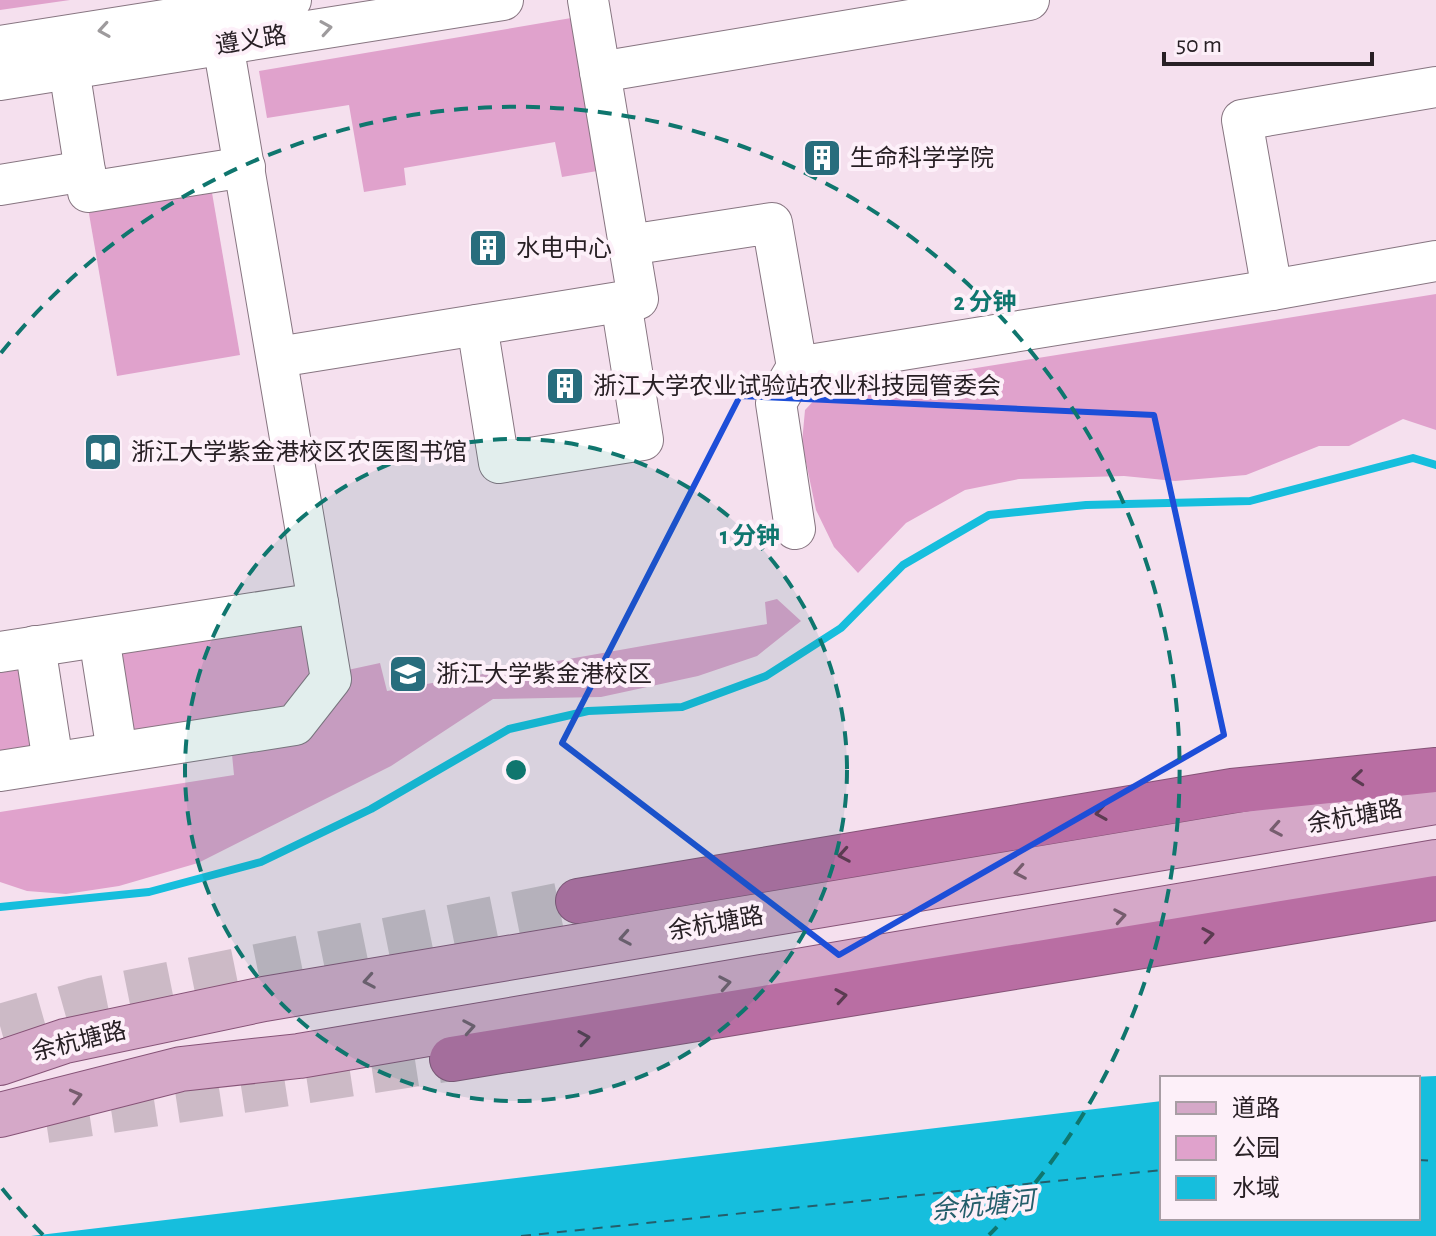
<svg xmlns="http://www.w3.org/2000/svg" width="1436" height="1236" viewBox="0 0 1436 1236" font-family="'Alegreya Sans','Noto Sans SC',sans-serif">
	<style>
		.green { fill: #e0a2cc }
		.water { fill: #16bedd }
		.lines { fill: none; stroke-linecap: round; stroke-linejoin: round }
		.stream { stroke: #16bedd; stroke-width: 8 }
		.ferry { stroke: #245e6b; stroke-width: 2; stroke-dasharray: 10 8; stroke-linecap: butt }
		.highway-tunnel { stroke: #ccbac6; stroke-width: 44; stroke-dasharray: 44 22; stroke-linecap: butt }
		.minor-casing { stroke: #877581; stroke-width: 42 }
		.major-casing { stroke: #865377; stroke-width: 46 }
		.highway-casing { stroke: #865377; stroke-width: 46 }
		.minor { stroke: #fff; stroke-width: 40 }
		.major { stroke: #d5a8c8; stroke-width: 44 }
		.highway { stroke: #b96ea3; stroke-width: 44 }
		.oneway { stroke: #9e9b9d }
		.oneway2 { stroke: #5b3b51 }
		.oneway3 { stroke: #765d6e }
		.marked { fill: none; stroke: #1d4ed8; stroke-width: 6; stroke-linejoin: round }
		.ring { fill: none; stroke: #0f766e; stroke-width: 4; stroke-dasharray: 14 10 }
		.labels { text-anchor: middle; stroke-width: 8; stroke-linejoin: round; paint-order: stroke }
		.street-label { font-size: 24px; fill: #282025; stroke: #fdf0f9 }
		.poi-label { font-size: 24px; fill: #282025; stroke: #fdf0f9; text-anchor: start }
		.water-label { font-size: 26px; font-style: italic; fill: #245e6b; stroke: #fdf0f9 }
		.centre { fill: #0f766e; stroke: #fdf0f9; stroke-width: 4 }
		.ring-label { font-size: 24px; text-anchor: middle; font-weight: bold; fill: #0f766e; stroke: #fdf0f9; stroke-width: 8; stroke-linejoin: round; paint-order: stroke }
	</style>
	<rect width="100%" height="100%" fill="#f5e0ee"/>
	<!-- green -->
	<g class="green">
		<polygon points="0,0 70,0 0,10"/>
		<polygon points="583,16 609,169 562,177 555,142 404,168 406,185 364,192 349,105 267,118 259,71"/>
		<polygon points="211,187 240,355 117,376 88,208"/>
		<polygon points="1436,294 1436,430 1403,419 1349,446 1319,446 1246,475 1175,481 1124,476 1019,479 965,490 906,523 858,573 834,547 816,510 802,443 805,410 821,393"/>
		<polygon points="777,599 801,621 757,656 698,676 601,697 493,699 391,766 198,863 119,886 66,894 27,891 0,882 0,812 234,775 231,744 343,671 380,663 387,691 767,624 765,602"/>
		<polygon points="310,614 318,678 294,708 127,734 113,645"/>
		<polygon points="21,659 36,749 0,755 0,662"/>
	</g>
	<!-- water -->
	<polygon class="water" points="1436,1076 1436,1236 31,1236 1162,1101 1162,1218 1418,1218 1418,1078 1389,1078"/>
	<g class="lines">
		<!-- stream -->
		<polyline class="stream" points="0,907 149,892 261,862 371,809 509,729 588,711 682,707 766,676 841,628 903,565 989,515 1086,505 1250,501 1413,458 1436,465"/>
		<!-- ferry -->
		<g class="ferry">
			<polyline points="1418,1160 1436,1161"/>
			<polyline points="521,1236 1162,1170"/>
		</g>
		<!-- highway-tunnel -->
		<g class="highway-tunnel">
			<polyline points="0,1026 95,999 578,901"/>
			<polyline points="46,1121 452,1059"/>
		</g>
		<!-- minor casing -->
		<g class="minor-casing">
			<g id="minor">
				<polyline points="0,46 291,0"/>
				<polyline points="600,72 1029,0"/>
				<polyline points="0,80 503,0"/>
				<polyline points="85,171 88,192 245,167"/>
				<polyline points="0,185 85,171 69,69"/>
				<polyline points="629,245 772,223 797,367 776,403 795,529"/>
				<polyline points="1272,290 1436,261"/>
				<polyline points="477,325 499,463 624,443 643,440 621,302"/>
				<polyline points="278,357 638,299 588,0"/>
				<polyline points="797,367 1272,290 1242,120 1436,87"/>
				<polyline points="99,637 117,752"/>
				<polyline points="35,646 53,762"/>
				<polyline points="0,652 318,603"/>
				<polyline points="0,771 295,725 331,679 223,44"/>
			</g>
		</g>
		<!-- major casing -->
		<g class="major-casing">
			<g id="major">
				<polyline points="0,1063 65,1041 264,999 1436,802"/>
				<polyline points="0,1115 181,1069 299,1056 1436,862"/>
			</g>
		</g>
		<!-- highway casing -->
		<g class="highway-casing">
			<g id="highway">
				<polyline points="578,901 1232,791 1436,770"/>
				<polyline points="452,1059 1436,898"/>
			</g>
		</g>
		<!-- minor -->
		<use href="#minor" class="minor"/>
		<!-- major -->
		<use href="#major" class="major"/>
		<!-- highway -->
		<use href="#highway" class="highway"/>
	</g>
	<!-- one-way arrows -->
	<defs><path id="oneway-chevron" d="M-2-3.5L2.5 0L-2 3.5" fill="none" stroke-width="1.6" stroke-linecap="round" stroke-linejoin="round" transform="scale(2)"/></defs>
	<g class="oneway">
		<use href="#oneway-chevron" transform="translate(326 28) rotate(-9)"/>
		<use href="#oneway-chevron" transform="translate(104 30) rotate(171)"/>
	</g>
	<g class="oneway2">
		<use href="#oneway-chevron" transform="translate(1358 778) rotate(174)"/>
		<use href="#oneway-chevron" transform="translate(1101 813) rotate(171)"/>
		<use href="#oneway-chevron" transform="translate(844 855) rotate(170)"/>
		<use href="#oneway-chevron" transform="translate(1208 935) rotate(-9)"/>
		<use href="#oneway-chevron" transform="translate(841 996) rotate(-9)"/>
		<use href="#oneway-chevron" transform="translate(584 1038) rotate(-9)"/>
	</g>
	<g class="oneway3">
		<use href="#oneway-chevron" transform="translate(1276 829) rotate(170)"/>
		<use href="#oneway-chevron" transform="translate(1020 872) rotate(170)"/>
		<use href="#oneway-chevron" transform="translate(1120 916) rotate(-10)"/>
		<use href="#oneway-chevron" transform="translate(625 938) rotate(170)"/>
		<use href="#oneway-chevron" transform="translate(369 981) rotate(170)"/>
		<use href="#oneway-chevron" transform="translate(725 983) rotate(-10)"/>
		<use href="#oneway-chevron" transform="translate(469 1027) rotate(-10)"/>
		<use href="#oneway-chevron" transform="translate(76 1096) rotate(-14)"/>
	</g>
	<!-- marked area -->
	<path class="marked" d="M740,396L1154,415L1224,735L839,955L562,743Z"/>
	<!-- distance rings -->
	<circle cx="516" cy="770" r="331" fill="#0f766e" fill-opacity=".12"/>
	<g class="ring">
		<circle cx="516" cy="770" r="331"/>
		<path d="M43 1235A663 663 0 0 1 1 1187M1 353A663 663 0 1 1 989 1235"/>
	</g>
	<!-- icons -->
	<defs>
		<g id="building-square" transform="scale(2)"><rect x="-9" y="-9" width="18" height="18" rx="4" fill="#286d7d" stroke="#fdf0f9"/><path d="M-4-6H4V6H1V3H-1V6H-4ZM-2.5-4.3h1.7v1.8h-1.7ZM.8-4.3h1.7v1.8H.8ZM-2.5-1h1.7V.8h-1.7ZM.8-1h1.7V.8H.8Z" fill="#fff"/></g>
		<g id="library-square" transform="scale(2)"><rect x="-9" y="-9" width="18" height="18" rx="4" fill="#286d7d" stroke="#fdf0f9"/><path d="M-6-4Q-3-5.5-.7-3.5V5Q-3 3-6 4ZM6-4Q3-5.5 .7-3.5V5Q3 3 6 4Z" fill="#fff"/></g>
		<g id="university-square" transform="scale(2)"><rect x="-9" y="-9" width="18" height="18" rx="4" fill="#286d7d" stroke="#fdf0f9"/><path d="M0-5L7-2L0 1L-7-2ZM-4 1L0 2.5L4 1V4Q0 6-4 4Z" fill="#fff"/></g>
	</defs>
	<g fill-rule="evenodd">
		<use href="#building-square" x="822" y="158"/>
		<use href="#building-square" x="488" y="248"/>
		<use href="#building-square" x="565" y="386"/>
		<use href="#library-square" x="103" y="452"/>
		<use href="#university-square" x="408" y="674"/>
	</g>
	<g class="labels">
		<!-- street labels -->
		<g class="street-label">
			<text transform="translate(251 40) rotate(-9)" y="8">遵义路</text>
			<text transform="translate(1355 816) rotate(-10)" y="8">余杭塘路</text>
			<text transform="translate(716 923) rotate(-10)" y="8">余杭塘路</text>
			<text transform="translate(79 1041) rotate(-14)" y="8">余杭塘路</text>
		</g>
		<!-- poi labels -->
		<g class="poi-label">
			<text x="850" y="166">生命科学学院</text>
			<text x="516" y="256">水电中心</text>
			<text x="593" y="394">浙江大学农业试验站农业科技园管委会</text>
			<text x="131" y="460">浙江大学紫金港校区农医图书馆</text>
			<text x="436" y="682">浙江大学紫金港校区</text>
		</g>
		<!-- water labels -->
		<g class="water-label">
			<text transform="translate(983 1205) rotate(-6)" y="9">余杭塘河</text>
		</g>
	</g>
	<circle cx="516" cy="770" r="12" class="centre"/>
	<g class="ring-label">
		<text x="985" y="310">2 分钟</text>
		<text x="750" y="544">1 分钟</text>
	</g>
	<!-- legend -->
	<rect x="1160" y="1076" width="260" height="144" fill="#fdf0f9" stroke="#a89da4" stroke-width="2"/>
	<rect x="1176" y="1102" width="40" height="12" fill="#d5a8c8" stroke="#a89da4" stroke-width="2"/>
	<text x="1232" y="1116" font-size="24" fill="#282025">道路</text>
	<rect x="1176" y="1136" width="40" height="24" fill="#e0a2cc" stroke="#a89da4" stroke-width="2"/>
	<text x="1232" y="1156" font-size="24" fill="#282025">公园</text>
	<rect x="1176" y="1176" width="40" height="24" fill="#16bedd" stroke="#a89da4" stroke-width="2"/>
	<text x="1232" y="1196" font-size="24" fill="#282025">水域</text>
	<!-- scale -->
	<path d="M1164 52v12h208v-12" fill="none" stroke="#282025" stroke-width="4"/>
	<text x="1176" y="52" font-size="24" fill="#282025" stroke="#fdf0f9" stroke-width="6" paint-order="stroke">50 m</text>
</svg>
